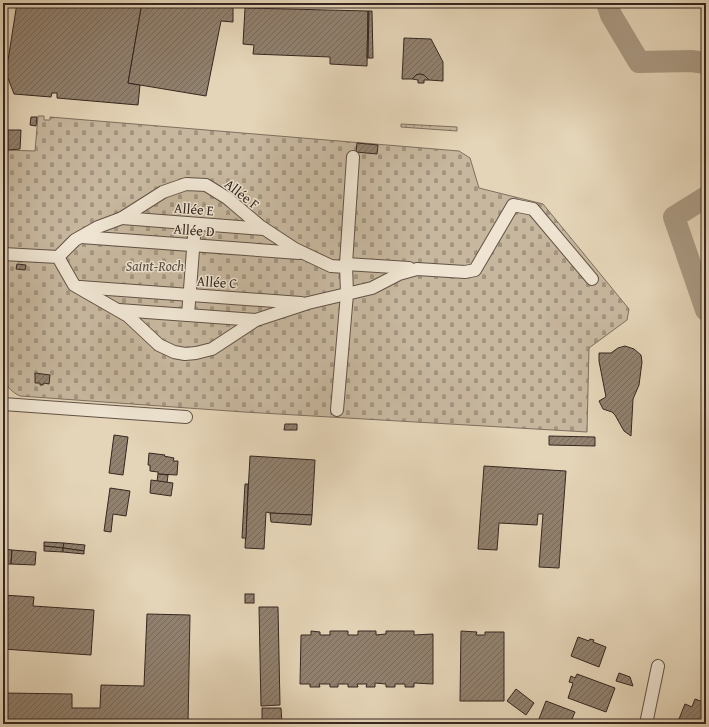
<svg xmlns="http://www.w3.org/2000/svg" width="709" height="727" viewBox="0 0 709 727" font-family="'Gentium Book Plus',serif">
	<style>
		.grass { fill: url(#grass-dots); stroke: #7e6f5f }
		.cemetery { fill: url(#cemetery-stones); stroke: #7e6f5f }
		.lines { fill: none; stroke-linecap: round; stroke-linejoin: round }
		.stream { stroke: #7c6c5c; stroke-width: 3.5 }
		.river { stroke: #aa9a84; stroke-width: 22 }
		.building { fill: url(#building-hatch); stroke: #362720 }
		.minor-casing { stroke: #625246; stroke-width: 14 }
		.minor { stroke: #eee4d1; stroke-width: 12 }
		.labels { text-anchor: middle; stroke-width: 3; stroke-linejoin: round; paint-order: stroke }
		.street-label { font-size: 14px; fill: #362720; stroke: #eee4d1 }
		.park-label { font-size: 14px; font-style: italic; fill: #5a4b40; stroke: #eee4d1 }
	</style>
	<defs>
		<pattern id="grass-dots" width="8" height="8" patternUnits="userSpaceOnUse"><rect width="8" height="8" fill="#c7b79e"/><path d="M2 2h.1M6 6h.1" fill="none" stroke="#a29580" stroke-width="1.8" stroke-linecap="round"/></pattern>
		<pattern id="cemetery-stones" width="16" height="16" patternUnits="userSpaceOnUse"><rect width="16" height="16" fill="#c7b79e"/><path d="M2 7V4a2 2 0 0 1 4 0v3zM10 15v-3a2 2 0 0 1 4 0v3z" fill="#a29580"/></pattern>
		<pattern id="building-hatch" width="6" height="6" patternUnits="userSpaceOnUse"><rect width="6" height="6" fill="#91816f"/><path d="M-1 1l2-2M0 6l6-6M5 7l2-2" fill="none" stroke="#776a5b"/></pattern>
	</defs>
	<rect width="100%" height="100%" fill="#e5d5b8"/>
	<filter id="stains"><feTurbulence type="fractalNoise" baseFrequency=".005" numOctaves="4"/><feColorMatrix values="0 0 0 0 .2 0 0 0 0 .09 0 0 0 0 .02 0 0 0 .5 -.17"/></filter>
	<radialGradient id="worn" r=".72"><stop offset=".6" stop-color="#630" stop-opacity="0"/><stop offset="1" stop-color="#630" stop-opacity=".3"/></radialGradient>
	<!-- grass -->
	<polygon class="grass" points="401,124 457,127 457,131 401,127"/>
	<!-- cemetery -->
	<path class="cemetery" d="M38,116H44V120H50V117L459,151L470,158L479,188L543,204L629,309L627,320L589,348L587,432L244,412L20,396C12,392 7,388 6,379L8,150L35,151Z"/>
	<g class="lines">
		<!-- stream -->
		<polyline class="stream" points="700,293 706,290"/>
		<!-- river -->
		<g class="river">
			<polyline points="607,3 611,15 639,62 691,61 706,63"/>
			<polyline points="706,197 674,217 706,310"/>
		</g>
	</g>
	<!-- building -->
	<g class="building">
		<polygon points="17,3 142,3 128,83 140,85 138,105 57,98 57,93 52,93 51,97 14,94 6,73"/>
		<polygon points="142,3 233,3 233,22 221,21 206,96 128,83"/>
		<polygon points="245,3 259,4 259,8 245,8"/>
		<polygon points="245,8 368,11 367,66 330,64 330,57 253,54 254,45 243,44"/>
		<polygon points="368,11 369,11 368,58 367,58"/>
		<polygon points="369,11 372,11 373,58 368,58"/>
		<polygon points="404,38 431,39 443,62 443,81 429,80 424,75 420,74 416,75 412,79 402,79"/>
		<polygon points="420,74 424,75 429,80 424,80 424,83 418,83 418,80 412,79 416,75"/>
		<polygon points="31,117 37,117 36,126 30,125"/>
		<polygon points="8,130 21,130 20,149 8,150"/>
		<polygon points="357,143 378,145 377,154 356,152"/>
		<polygon points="17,264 26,265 25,270 16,269"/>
		<polygon points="625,346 634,349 641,355 642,362 639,385 633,399 631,436 624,431 615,415 612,412 603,409 599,401 606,397 599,361 599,353 611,353 618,348"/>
		<polygon points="35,373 50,375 49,384 44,383 43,385 40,385 40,383 35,383"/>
		<polygon points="285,424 297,424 297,430 284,430"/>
		<polygon points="114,435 128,437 123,475 109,473"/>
		<polygon points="549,436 595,437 595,446 549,445"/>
		<polygon points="149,453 165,455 164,456 174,458 173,461 178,461 177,475 158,474 158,472 150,471 150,465 148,465"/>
		<polygon points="250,456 315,460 312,515 270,513 266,512 264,549 245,548"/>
		<polygon points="484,466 566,471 559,568 539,567 543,514 538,514 537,525 499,523 497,550 478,549"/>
		<polygon points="158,474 168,475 167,483 157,481"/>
		<polygon points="151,480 173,483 171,496 150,493"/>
		<polygon points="245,484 248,484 246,538 242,538"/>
		<polygon points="110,488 130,491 126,516 113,514 111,532 104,531"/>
		<polygon points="270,513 312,515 311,525 271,522"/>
		<polygon points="44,542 64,543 63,548 44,546"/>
		<polygon points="64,543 85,545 84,551 63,548"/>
		<polygon points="44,546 63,548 63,552 44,551"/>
		<polygon points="63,548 84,551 84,554 63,552"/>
		<polygon points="3,549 12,550 11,564 3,564"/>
		<polygon points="12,550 36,552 35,565 11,564"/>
		<rect x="245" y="594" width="9" height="9"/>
		<polygon points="3,595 34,597 33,606 94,610 91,655 3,649"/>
		<polygon points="259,607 278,607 280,705 261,706"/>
		<polygon points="147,614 190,615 188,724 3,724 3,693 72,694 72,708 100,708 101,685 144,686"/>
		<polygon points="311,631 320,632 320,635 330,635 330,631 348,631 348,635 358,635 358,631 376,631 376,635 386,634 386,631 414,631 414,635 433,634 433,684 414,683 414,687 405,687 405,684 395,684 395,687 386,687 386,684 375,683 375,687 366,687 367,684 357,684 358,687 348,687 348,684 338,684 338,687 330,687 330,684 319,684 320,687 310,687 310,684 300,684 301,635 311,635"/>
		<polygon points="461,631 477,632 476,635 485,635 485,632 504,632 504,701 460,701"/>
		<polygon points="578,637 589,641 590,639 594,640 593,642 606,647 599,667 571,656"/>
		<polygon points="619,673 630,677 633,686 616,681"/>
		<polygon points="577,674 615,688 606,712 568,698 573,683 569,682 571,676 575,678"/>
		<polygon points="516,689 534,703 526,715 507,701"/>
		<polygon points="695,699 706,703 704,711 706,712 706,724 677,724 685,704 692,707"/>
		<polygon points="546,701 575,712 572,719 586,724 537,724"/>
		<polygon points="262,708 281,708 282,724 262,724"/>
	</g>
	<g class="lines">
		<!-- minor casing -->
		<g class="minor-casing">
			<g id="minor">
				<polyline points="122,218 264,229"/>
				<polyline points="81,237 299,253"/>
				<polyline points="3,254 58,257 74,285 128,316 159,345 174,352 185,354 196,353 212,349 256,320 308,303 372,288 399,274 417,269 465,272 475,270 513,205 533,209 592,279"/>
				<polyline points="58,257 75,240 98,227 122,218 163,192 186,184 206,185 227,198 260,226 295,249 331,266 346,267"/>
				<polyline points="346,264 409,268"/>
				<polyline points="80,287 301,303"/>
				<polyline points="119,310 256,320"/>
				<polyline points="188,315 195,224"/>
				<polyline points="3,404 186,417"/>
				<polyline points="337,410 347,294 346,264 353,157"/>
				<polyline points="646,724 658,666"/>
			</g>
		</g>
		<!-- minor -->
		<use href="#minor" class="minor"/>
	</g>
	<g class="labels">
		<!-- street labels -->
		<g class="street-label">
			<text transform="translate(242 194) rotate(38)" y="5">Allée F</text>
			<text transform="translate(194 209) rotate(4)" y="5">Allée E</text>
			<text transform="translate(194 230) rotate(4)" y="5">Allée D</text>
			<text transform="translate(217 282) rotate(4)" y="5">Allée C</text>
		</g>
		<!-- park labels -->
		<g class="park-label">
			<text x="155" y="271">Saint-Roch</text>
		</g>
	</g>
	<!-- margin -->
	<rect width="709" height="727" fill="none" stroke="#e5d5b8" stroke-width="16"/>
	<rect x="4" y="4" width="701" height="719" fill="none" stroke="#362720" stroke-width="2"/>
	<rect x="8" y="8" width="693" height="711" fill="none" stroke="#362720"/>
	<rect width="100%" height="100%" filter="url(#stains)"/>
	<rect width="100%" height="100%" fill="url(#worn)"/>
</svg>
